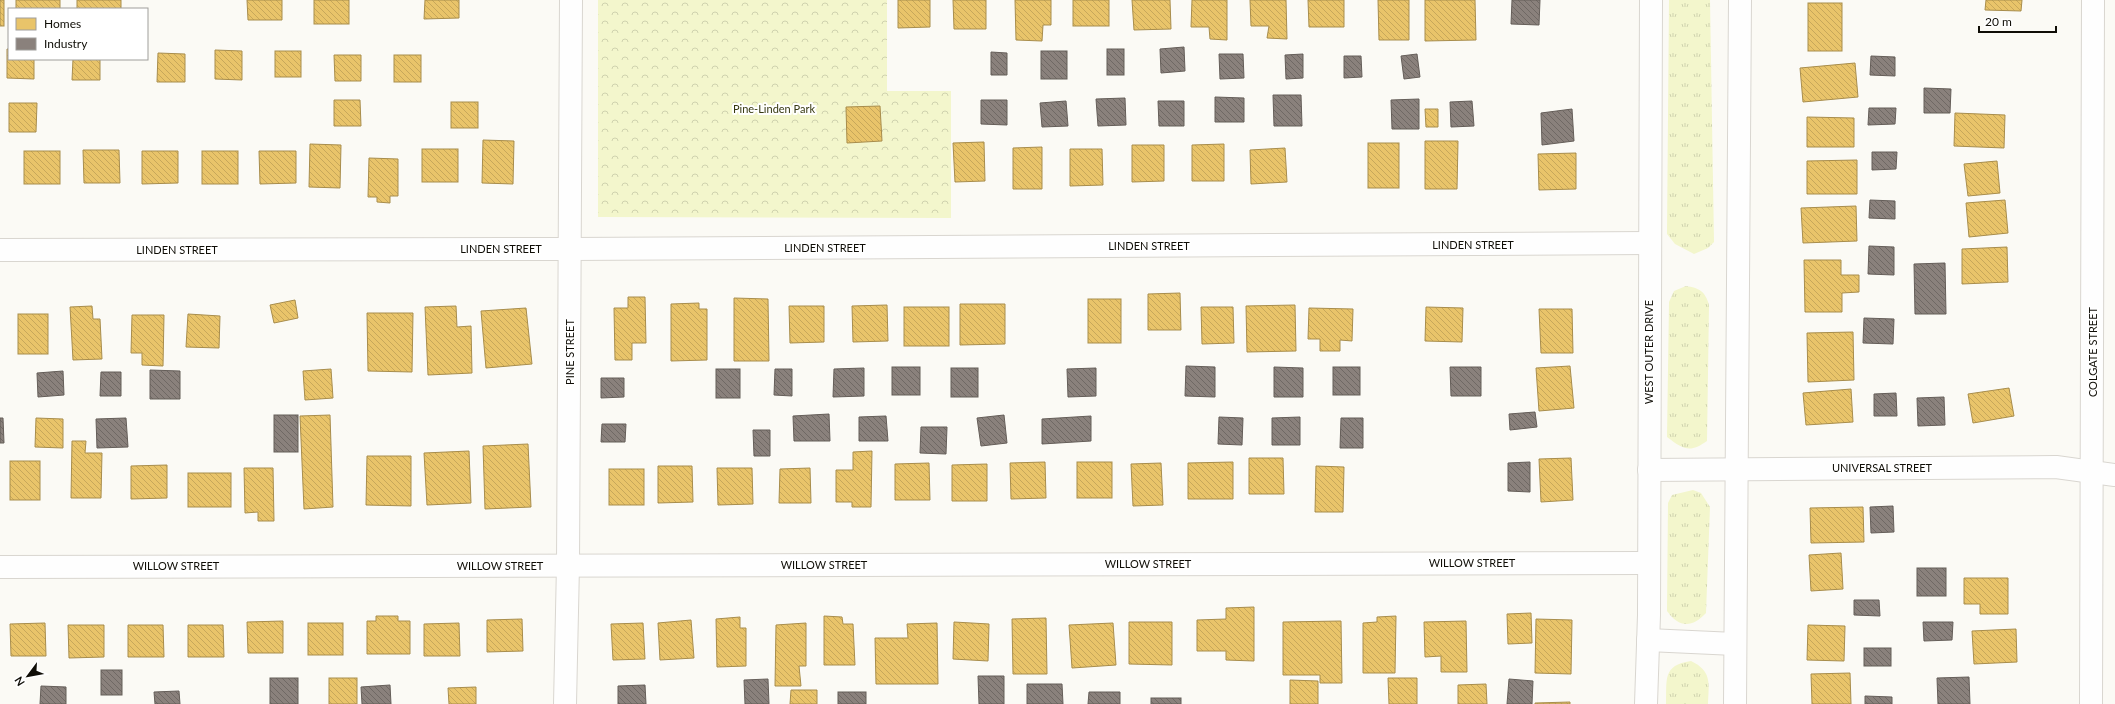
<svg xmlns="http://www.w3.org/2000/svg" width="2115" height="704" viewBox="0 0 2115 704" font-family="Lato,sans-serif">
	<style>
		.grass { fill: url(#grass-tufts) }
		.forest { fill: url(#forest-crowns) }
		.homes { fill: url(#homes-back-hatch); stroke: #a88d4c }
		.industry { fill: url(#industry-back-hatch); stroke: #655e59 }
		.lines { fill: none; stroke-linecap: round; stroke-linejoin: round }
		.minor-casing { stroke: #d9d6d0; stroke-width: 24 }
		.secondary-casing { stroke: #d9d6d0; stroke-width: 24 }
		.minor { stroke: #fefefe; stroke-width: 22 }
		.secondary { stroke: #fefefe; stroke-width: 22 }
		.labels { text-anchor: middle; stroke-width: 4; stroke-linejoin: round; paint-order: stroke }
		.park-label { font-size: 11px; fill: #363810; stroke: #fff }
		.street-label { font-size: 11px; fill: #0f0d06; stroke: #fff }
	</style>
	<defs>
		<pattern id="grass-tufts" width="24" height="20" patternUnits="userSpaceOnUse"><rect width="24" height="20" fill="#f3f6cc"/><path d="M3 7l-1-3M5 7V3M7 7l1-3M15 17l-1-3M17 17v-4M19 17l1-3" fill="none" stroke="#cfd2ae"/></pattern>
		<pattern id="forest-crowns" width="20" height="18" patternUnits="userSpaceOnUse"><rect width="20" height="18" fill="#f3f6cc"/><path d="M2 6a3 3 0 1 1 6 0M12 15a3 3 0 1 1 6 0" fill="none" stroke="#cfd2ae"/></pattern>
		<pattern id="homes-back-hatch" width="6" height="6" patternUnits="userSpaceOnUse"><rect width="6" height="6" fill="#e9c46a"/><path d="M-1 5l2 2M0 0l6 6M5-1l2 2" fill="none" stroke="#c7a75a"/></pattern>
		<pattern id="industry-back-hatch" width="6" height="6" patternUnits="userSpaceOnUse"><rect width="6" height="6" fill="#8a817c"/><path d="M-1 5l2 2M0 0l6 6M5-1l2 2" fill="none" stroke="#6f6864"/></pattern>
	</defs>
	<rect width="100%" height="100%" fill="#fbfaf5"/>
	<!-- grass -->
	<g class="grass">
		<polygon points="1669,0 1710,0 1714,242 1708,248 1694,254 1675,244 1667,234"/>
		<path d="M1686,286C1699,288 1705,291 1709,305L1707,441C1690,453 1684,450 1667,437L1669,302L1674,291Z"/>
		<path d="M1693,490L1701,493L1710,507L1706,613C1692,628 1679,628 1667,611L1668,503L1672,495Z"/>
		<path d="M1691,661C1712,671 1709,683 1708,704H1666C1667,680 1662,665 1691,661Z"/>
	</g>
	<!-- forest -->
	<polygon class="forest" points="598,0 887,0 887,91 951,91 951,218 598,217"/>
	<!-- homes -->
	<g class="homes">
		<rect x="0" y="0" width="4" height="26"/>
		<rect x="16" y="0" width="44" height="9"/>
		<rect x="77" y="0" width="44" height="9"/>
		<polygon points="247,0 282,0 282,20 248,20"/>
		<rect x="314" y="0" width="35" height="24"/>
		<polygon points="425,0 459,0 459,18 424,19"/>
		<polygon points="898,0 930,0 930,27 898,28"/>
		<polygon points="953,0 986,0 986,29 954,29"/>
		<polygon points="1015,0 1051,0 1051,25 1043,25 1042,41 1016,40"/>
		<rect x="1073" y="0" width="36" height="26"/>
		<polygon points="1132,0 1170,0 1171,29 1134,30"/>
		<polygon points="1192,0 1227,0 1227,40 1210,39 1209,27 1191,27"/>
		<polygon points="1250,0 1286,0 1287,39 1267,38 1269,26 1251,26"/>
		<polygon points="1308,0 1344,0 1344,27 1309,27"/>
		<polygon points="1378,0 1409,0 1409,40 1379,40"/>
		<polygon points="1425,0 1475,0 1476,40 1425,41"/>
		<polygon points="1986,0 2022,0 2021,11 1985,10"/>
		<rect x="1808" y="3" width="34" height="48"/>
		<polygon points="7,49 9,49 9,59 34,59 34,79 7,78"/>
		<polygon points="215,50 242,51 242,80 215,79"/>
		<rect x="275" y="51" width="26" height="26"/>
		<polygon points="158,53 185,54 185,82 157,82"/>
		<polygon points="334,55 361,55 361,81 335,81"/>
		<rect x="394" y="55" width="27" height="27"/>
		<polygon points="73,59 100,59 100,80 72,80"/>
		<polygon points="1855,63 1858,97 1803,102 1800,68"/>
		<polygon points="334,100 360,100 361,126 334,126"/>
		<rect x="451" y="102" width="27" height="26"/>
		<polygon points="9,103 37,103 36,132 9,132"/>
		<polygon points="880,106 882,141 847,143 846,107"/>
		<polygon points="1425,109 1438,109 1438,127 1426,127"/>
		<polygon points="1955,113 2005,115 2004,148 1954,146"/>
		<polygon points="1807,117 1854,118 1854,147 1807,147"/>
		<polygon points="483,140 514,141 513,184 482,183"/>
		<polygon points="1425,141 1458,141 1457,189 1425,189"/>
		<polygon points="984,142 985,181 955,182 953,143"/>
		<rect x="1368" y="143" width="31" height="45"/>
		<polygon points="310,144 341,145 340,188 309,187"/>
		<polygon points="1224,144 1224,181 1192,181 1192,145"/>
		<polygon points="1132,145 1164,145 1164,181 1132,182"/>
		<polygon points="1042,147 1042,189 1013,189 1013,148"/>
		<polygon points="1285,148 1287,182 1251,184 1250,150"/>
		<rect x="422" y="149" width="36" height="33"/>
		<polygon points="1070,149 1102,149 1103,185 1070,186"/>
		<polygon points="83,150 119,150 120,183 84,183"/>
		<rect x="24" y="151" width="36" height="33"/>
		<polygon points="142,151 178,151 178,183 142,184"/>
		<rect x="202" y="151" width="36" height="33"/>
		<polygon points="259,151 296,151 296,183 260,184"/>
		<polygon points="1576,153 1576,189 1539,190 1538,154"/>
		<polygon points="369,158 398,159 398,196 390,196 390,203 377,202 377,197 368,197"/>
		<polygon points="1857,160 1857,194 1807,194 1807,161"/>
		<polygon points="1997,161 2000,193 1968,196 1964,164"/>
		<polygon points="2005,200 2008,233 1969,237 1966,203"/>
		<polygon points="1856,206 1857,241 1803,243 1801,208"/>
		<polygon points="2007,247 2008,282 1962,284 1962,249"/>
		<polygon points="1804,260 1841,260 1841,275 1859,275 1859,292 1842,293 1842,312 1805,312"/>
		<polygon points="1180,293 1181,330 1148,330 1148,294"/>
		<polygon points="628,297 645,297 646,343 632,343 632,360 615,360 614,308 628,308"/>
		<polygon points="734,298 768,299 769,361 734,361"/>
		<rect x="1088" y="299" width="33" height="44"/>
		<polygon points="295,300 298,318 274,323 270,305"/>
		<polygon points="699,303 699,309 707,309 707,360 671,361 671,304"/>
		<polygon points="960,304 1005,304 1005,344 960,345"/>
		<polygon points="887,305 888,341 853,342 852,306"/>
		<polygon points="1295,305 1296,351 1247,352 1246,306"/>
		<polygon points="92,306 93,319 100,319 102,359 73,360 70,307"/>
		<polygon points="456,306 457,327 471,326 472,373 428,375 425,307"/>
		<polygon points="789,306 824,306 824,342 790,343"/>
		<rect x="904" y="307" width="45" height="39"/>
		<polygon points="1201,307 1233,307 1234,343 1202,344"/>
		<polygon points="1426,307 1463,308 1462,342 1425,341"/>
		<polygon points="526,308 532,364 486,368 481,311"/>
		<polygon points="1309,308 1353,309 1352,341 1340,340 1340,351 1320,351 1320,339 1308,339"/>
		<polygon points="1539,309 1572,309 1573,353 1541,353"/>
		<polygon points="367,313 413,313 412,372 368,371"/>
		<rect x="18" y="314" width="30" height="40"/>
		<polygon points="188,314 220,316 219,348 186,347"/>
		<polygon points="132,315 164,315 163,366 142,365 142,353 131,353"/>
		<polygon points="1853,332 1854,380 1808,382 1807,333"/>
		<polygon points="1570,366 1574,408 1539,411 1536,368"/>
		<polygon points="331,369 333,398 305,400 303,371"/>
		<polygon points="2009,388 2014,416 1973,423 1968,394"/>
		<polygon points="1851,389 1853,422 1806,425 1803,393"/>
		<polygon points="330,415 333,507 304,509 300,416"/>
		<polygon points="36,418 63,419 63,448 35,447"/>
		<polygon points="72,441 86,441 85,453 102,453 101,498 71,498"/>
		<polygon points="528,444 531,507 485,509 483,446"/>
		<polygon points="469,451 471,503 427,505 424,453"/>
		<polygon points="872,451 871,507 852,507 852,502 836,502 836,470 853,470 853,452"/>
		<polygon points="367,456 411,456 411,506 366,505"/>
		<polygon points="1249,458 1283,458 1284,494 1249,494"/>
		<polygon points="1571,458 1573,500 1541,502 1539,459"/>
		<rect x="10" y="461" width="30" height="39"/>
		<polygon points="1045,462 1046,498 1011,499 1010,463"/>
		<rect x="1077" y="462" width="35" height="36"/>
		<polygon points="1233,462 1233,499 1188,499 1188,463"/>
		<polygon points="929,463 930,500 895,500 895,464"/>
		<polygon points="1161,463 1163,505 1133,506 1131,464"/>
		<polygon points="987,464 987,501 952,501 952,465"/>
		<polygon points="167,465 167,498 131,499 131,466"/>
		<polygon points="658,466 692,466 693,502 658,503"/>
		<polygon points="1316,466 1344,467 1343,512 1315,512"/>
		<polygon points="244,468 273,468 274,521 258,521 258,512 245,513"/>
		<polygon points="717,468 752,468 753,504 718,505"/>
		<polygon points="810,468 811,503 779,503 780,469"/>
		<rect x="609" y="469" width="35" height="36"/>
		<rect x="188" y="473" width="43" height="34"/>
		<polygon points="1863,507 1864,542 1811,543 1810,508"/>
		<polygon points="1841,553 1843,589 1811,591 1809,555"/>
		<polygon points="1964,578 2008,578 2008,614 1980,614 1980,604 1964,604"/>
		<polygon points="1254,607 1254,661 1226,660 1226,651 1197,651 1197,620 1226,619 1226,608"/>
		<polygon points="1531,613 1532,643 1508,644 1507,614"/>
		<polygon points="376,616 398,616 398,621 410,621 410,654 367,654 367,621 376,621"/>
		<polygon points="824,616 842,617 843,624 853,624 855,665 824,665"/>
		<polygon points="1396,616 1395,673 1363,673 1363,623 1377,622 1377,617"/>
		<polygon points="740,617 740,628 746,628 746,666 717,667 716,619"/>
		<polygon points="1046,618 1047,674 1013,674 1012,619"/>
		<polygon points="522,619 523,651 487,652 487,620"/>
		<polygon points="1536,619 1572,620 1571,674 1535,673"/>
		<polygon points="691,620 694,658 660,660 658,623"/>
		<polygon points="283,621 283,653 248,653 247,622"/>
		<polygon points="1341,621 1342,683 1320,683 1320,675 1283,675 1283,622"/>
		<polygon points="1466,621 1467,672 1441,672 1441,656 1425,657 1424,622"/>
		<polygon points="954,622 989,624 988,661 953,659"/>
		<polygon points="1129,622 1172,622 1172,665 1129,664"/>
		<polygon points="45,623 46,656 11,656 10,624"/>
		<rect x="308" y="623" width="35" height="32"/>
		<polygon points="459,623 460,656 424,656 424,624"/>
		<polygon points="643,623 645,659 613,660 611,624"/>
		<polygon points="806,623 806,666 799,666 801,686 775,686 776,625"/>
		<polygon points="937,623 938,684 876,684 875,638 908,638 907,624"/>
		<polygon points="1113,623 1116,665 1072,668 1069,625"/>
		<polygon points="68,625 104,625 104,657 69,658"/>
		<polygon points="128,625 163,625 164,657 128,657"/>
		<polygon points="188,625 223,625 224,657 188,657"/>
		<polygon points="1808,625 1845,626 1844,661 1807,660"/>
		<polygon points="2016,629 2017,662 1974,664 1972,631"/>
		<polygon points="1850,673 1851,704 1812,704 1811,674"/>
		<rect x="329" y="678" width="28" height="26"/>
		<polygon points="1388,678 1417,678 1417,704 1389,704"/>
		<polygon points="1290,680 1318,681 1318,704 1290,704"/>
		<polygon points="1486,684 1487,704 1458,704 1458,685"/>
		<polygon points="476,687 476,704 449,704 448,688"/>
		<polygon points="791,690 817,690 817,704 790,704"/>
		<polygon points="1570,702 1570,704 1535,704 1535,703"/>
	</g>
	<!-- industry -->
	<g class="industry">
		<polygon points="1512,0 1540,0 1539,25 1511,24"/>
		<polygon points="1184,47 1185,71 1161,73 1160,49"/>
		<rect x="1107" y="49" width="17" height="26"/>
		<rect x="1041" y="51" width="26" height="28"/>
		<polygon points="991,52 1007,53 1007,75 991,75"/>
		<polygon points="1219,54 1243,54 1244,78 1220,79"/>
		<polygon points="1303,54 1303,78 1286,79 1285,55"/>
		<polygon points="1417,54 1420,77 1404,79 1401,56"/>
		<polygon points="1344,56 1361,56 1362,77 1344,78"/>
		<polygon points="1871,56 1895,57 1895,76 1870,75"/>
		<polygon points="1924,88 1951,89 1950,113 1924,113"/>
		<polygon points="1273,95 1301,95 1302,126 1274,126"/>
		<polygon points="1215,97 1244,98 1244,122 1215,122"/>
		<polygon points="1125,98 1126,125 1098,126 1096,99"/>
		<polygon points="1419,99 1419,129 1392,129 1391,100"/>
		<polygon points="981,100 1007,100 1007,125 981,124"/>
		<polygon points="1066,101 1068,126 1042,127 1040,103"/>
		<polygon points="1158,101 1184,101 1184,126 1159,126"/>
		<polygon points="1472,101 1474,126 1451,127 1450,102"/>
		<polygon points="1869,108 1896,108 1895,124 1868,125"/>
		<polygon points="1572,109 1574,141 1542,145 1541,113"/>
		<polygon points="1872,152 1897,152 1896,169 1872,170"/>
		<polygon points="1870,200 1895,201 1895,219 1869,218"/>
		<polygon points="1869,246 1894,247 1894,275 1868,274"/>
		<polygon points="1945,263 1946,314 1915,314 1914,264"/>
		<polygon points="1864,318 1894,319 1893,344 1863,343"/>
		<polygon points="1186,366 1215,367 1215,397 1185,396"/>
		<rect x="892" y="367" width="28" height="28"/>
		<polygon points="1274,367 1303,368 1303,397 1274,397"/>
		<rect x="1333" y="367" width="27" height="28"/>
		<polygon points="1450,367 1481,367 1481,396 1451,396"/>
		<polygon points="864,368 864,396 833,397 834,369"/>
		<rect x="951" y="368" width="27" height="29"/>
		<polygon points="1096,368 1096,396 1068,397 1067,369"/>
		<rect x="716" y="369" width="24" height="29"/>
		<polygon points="775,369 792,369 792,396 774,395"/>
		<polygon points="150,370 180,371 180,399 150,399"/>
		<polygon points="63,371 64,395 38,397 37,373"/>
		<polygon points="101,372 121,372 121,396 100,396"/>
		<polygon points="601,378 624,378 624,397 601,398"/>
		<polygon points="1896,393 1897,416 1874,416 1874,394"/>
		<polygon points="1944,397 1945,425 1918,426 1917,398"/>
		<polygon points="1535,412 1537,427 1510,430 1509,414"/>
		<polygon points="829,414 830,441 794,441 793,416"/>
		<rect x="274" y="415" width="24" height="37"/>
		<polygon points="1004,415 1007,443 981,446 977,418"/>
		<polygon points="886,416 888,441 859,441 859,417"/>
		<polygon points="1091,416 1091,441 1042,444 1042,419"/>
		<polygon points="1219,417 1243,418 1242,445 1218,444"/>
		<polygon points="1300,417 1300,445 1272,445 1272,418"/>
		<polygon points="0,418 3,418 4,443 0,443"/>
		<polygon points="126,418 128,447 97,448 96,419"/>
		<polygon points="1341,418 1363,418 1363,448 1340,448"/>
		<polygon points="602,424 626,424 625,442 601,442"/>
		<polygon points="921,427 947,427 946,454 920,453"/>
		<polygon points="753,430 770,430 770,456 754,456"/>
		<polygon points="1530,462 1530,492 1508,491 1508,463"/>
		<polygon points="1893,506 1894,532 1871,533 1870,507"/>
		<rect x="1917" y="568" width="29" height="28"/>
		<polygon points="1854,600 1879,600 1880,616 1854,615"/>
		<polygon points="1923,622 1953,622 1952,640 1924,641"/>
		<rect x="1864" y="648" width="27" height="18"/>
		<rect x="101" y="670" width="21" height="25"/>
		<polygon points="978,676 1004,676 1004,704 979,704"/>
		<polygon points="1969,677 1970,704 1938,704 1937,678"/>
		<rect x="270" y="678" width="28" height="26"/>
		<polygon points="768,679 769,704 745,704 744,680"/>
		<polygon points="1509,679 1533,681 1532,704 1507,704"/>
		<polygon points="1027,684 1062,684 1063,704 1027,704"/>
		<polygon points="390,685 391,704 362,704 361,687"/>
		<polygon points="645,685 646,704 618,704 618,686"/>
		<polygon points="41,686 66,687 66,704 40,704"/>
		<polygon points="179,691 180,704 155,704 154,692"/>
		<rect x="838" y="692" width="28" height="12"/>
		<polygon points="1089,692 1120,692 1120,704 1088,704"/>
		<polygon points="1865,696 1892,697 1892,704 1865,704"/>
		<rect x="1151" y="698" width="30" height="6"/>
	</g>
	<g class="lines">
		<!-- minor casing -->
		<g class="minor-casing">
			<g id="minor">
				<polyline points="0,250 570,249 1649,243"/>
				<polyline points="1649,470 2056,467 2115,475"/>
				<polyline points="0,567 1649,563"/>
				<polyline points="565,704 568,565 571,0"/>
				<polyline points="2091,704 2093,0"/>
			</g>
		</g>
		<!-- secondary casing -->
		<g class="secondary-casing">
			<g id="secondary">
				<polyline points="1648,640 1735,644"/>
				<polyline points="1646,704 1649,615 1651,0"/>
				<polyline points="1735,704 1740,0"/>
			</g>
		</g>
		<!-- minor -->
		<use href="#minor" class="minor"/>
		<!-- secondary -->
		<use href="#secondary" class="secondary"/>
	</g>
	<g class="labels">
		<!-- park labels -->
		<g class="park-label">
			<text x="774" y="113">Pine-Linden Park</text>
		</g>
		<!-- street labels -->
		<g class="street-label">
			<text x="1473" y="249">LINDEN STREET</text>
			<text x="1149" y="250">LINDEN STREET</text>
			<text x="825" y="252">LINDEN STREET</text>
			<text x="501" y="253">LINDEN STREET</text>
			<text x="177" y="254">LINDEN STREET</text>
			<text transform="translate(570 352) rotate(-90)" y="4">PINE STREET</text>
			<text transform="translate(1649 352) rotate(-90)" y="4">WEST OUTER DRIVE</text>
			<text transform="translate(2093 352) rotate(-90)" y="4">COLGATE STREET</text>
			<text x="1882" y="472">UNIVERSAL STREET</text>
			<text x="1472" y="567">WILLOW STREET</text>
			<text x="1148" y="568">WILLOW STREET</text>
			<text x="824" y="569">WILLOW STREET</text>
			<text x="176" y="570">WILLOW STREET</text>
			<text x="500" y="570">WILLOW STREET</text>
		</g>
	</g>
	<!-- legend -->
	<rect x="8" y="8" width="140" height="52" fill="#ffffff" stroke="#9f9e9b"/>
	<rect x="16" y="18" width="20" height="12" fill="#e9c46a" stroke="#9f9e9b"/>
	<text x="44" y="28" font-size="12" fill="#0f0d06">Homes</text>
	<rect x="16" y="38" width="20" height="12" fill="#8a817c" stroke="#9f9e9b"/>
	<text x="44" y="48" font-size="12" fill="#0f0d06">Industry</text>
	<!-- north arrow -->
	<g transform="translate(28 676) rotate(238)" stroke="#ffffff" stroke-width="3" paint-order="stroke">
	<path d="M0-3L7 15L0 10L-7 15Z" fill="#0f0d06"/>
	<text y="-6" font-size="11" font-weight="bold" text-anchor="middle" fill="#0f0d06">N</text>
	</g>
	<!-- scale -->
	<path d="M1979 26v6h77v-6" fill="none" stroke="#0f0d06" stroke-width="2"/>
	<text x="1985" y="26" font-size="12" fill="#0f0d06" stroke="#ffffff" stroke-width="3" paint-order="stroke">20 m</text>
</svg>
